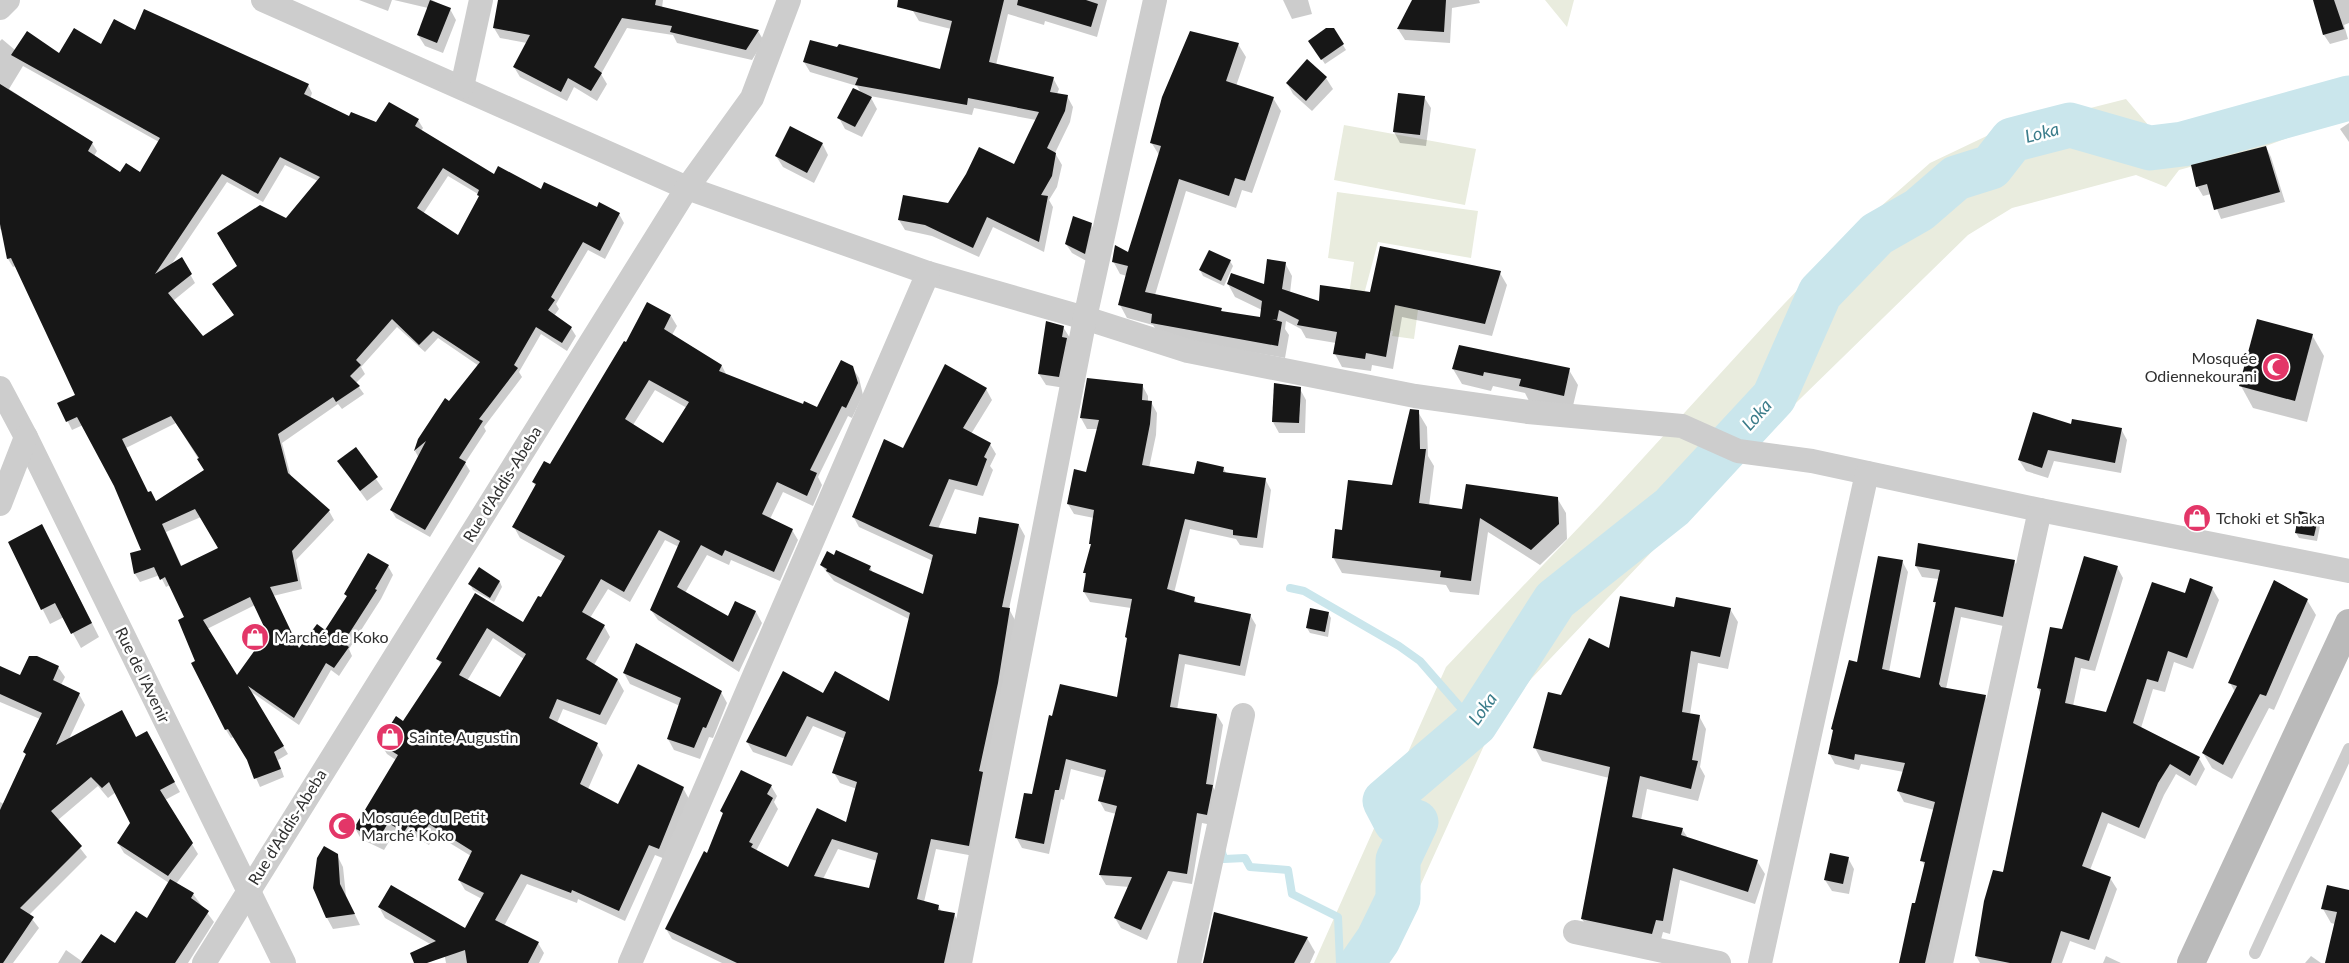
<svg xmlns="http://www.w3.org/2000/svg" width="2349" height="963" viewBox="0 0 2349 963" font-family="Lato,sans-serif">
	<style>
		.green { fill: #e9ecde }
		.shadow { fill: #0003; fill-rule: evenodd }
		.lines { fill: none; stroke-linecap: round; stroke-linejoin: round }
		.stream { stroke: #cae6ec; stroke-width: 8 }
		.river { stroke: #cae6ec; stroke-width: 45 }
		.building { fill: #171717; fill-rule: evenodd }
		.lane { stroke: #cdcdcd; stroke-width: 12 }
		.street { stroke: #cdcdcd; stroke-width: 24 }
		.secondary { stroke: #bababa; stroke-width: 28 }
		.labels { text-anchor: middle; stroke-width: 5; stroke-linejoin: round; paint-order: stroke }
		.poi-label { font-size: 16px; fill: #303030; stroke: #fff; text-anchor: start }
		.street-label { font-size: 16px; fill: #303030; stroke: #fff }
		.water-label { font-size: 18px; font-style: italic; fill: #3c7d8b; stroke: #fff }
	</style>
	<rect width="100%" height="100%" fill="#fff"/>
	<!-- green -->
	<g class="green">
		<polygon points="1545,0 1574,0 1567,27"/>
		<polygon points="2349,82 2349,115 2266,146 2179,170 2166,187 2136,175 2012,208 1968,235 1754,444 1531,679 1492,728 1385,963 1314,963 1446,667 1601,504 1784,304 1862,223 1930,163 1995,132 2126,99 2161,140"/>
		<polygon points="1344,125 1476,149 1465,205 1334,180"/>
		<polygon points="1337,192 1478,211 1471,258 1378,242 1363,298 1418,310 1414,339 1392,336 1393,331 1373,328 1349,294 1354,262 1328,258"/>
	</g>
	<!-- shadow -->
	<g class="shadow">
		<polygon points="359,0 392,0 388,11"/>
		<polygon points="394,0 432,0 450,9 456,20 443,53 425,46 418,35 428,8"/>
		<polygon points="499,0 663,0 662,8 758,31 764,41 752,60 677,43 673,35 627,28 601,74 607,84 597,101 574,87 567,101 520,77 514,67 527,43 500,38 494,28"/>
		<polygon points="915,0 1107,0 1097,37 1045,21 1044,25 1008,14 996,65 1053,78 1059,89 1057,94 1067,96 1073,107 1070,122 1055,153 1062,165 1057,187 1049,200 1053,207 1044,252 993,227 979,257 932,236 905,230 899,220 948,204 1015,166 1036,120 974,108 972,115 870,96 877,109 862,137 845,129 839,118 861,93 857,86 810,72 804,62 941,71 951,29 919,21 913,11"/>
		<polygon points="1283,0 1308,0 1312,14 1292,19"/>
		<polygon points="1413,0 1479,0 1480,3 1452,8 1450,43 1405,40 1398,29"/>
		<polygon points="2314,0 2349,0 2349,23 2344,25 2348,39 2330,44 2324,35"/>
		<polygon points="1333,29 1346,50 1325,64 1313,46"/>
		<path d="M135,32L308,85L312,93L310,99L350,118L377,124L418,120L423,128L421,131L494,175L619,214L624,223L605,259L588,250L556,304L559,309L554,316L571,328L576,336L567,351L541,334L519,372L522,377L484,427L486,431L465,463L470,471L430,537L396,518L391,510L419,458L415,451L420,440L479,366L438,338L425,352L397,327L361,367L365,374L356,383L364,394L342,409L338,404L282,443L291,477L329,511L334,520L296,560L302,589L273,596L299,650L325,631L347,597L346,594L388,566L393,575L381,599L349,649L352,656L339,676L331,670L299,725L250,691L288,754L278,760L284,777L260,787L248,760L234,737L231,738L226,730L193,664L197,661L185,618L170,585L166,587L160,575L140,582L135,574L131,554L143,551L115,485L83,425L72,430L59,404L77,395L16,266L13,267L8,259L3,231L0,229V41L2,39L15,50L59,55L101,46ZM23,66L159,142L140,173L121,174L94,156L97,151L92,143L9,89ZM285,165L318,181L287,220L239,266L235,315L202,338L173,301L195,283L181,258L171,265L227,182L263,202ZM448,176L478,194L480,198L459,237L423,214ZM176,423L206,471L156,502L148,494L126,448ZM201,517L219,548L182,567L166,532ZM255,605L268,633L237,677L207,629Z"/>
		<polygon points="1238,44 1246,57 1236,86 1273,98 1281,111 1252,193 1242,190 1236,208 1186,191 1155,295 1221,310 1223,313 1261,319 1262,310 1235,297 1228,284 1265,285 1285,263 1292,276 1290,293 1320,302 1500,273 1507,285 1492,336 1402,317 1393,369 1372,365 1371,371 1342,367 1335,354 1336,343 1306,338 1301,329 1286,321 1285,329 1289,335 1285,358 1160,336 1153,325 1127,318 1120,305 1127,276 1120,274 1113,261 1129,253 1159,155 1151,142"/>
		<polygon points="1326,78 1333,89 1312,111 1293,94 1287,83"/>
		<polygon points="1424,97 1431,108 1426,146 1400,143 1394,132"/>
		<polygon points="2349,123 2349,142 2340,129"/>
		<polygon points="822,143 828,155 814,183 783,167 776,156"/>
		<polygon points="2266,147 2271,157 2285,202 2221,219 2211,194 2203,196 2197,186"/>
		<polygon points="1091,224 1096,233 1090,263 1072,253 1066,244"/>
		<polygon points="1230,261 1233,266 1224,286 1203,276 1200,270"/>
		<path d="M671,316L677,326L672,335L722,366L727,376L818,409L852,367L859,378L863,395L852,418L848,416L818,477L822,485L813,506L783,492L770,519L792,530L798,540L780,581L731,560L729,565L707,555L685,593L729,618L735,603L756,612L762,623L739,672L658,620L651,610L679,547L665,540L630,602L608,589L590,618L604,626L610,637L594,665L618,680L624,691L606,725L563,709L557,723L597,744L603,755L588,789L619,806L683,788L689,799L665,859L655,855L625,921L578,899L577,903L527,884L504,926L538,943L544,953L539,963H446L444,952L385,918L379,907L465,929L482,899L465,890L459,880L471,856L435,834L429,845L414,836L411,842L395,832L384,850L361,839L355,828L396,760L387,754L380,743L404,723L441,665L438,659L476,595L523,624L541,599L563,562L520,538L514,527L536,487L533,482L550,466L627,344ZM655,390L687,408L663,445L633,425ZM493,638L524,659L501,699L467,681Z"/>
		<polygon points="1047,323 1063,327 1070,338 1065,388 1046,385 1039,374"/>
		<polygon points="2312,335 2324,356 2307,422 2253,408 2241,386"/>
		<polygon points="1453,369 1569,370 1578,385 1572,410 1529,401 1525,393 1493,386 1491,391 1462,384"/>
		<polygon points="1088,379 1142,385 1148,396 1148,402 1151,402 1157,413 1156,435 1149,468 1195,476 1223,468 1227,474 1265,479 1271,490 1263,548 1240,545 1236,539 1190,529 1174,593 1194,598 1197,604 1250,615 1256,625 1245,676 1185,664 1177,710 1217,715 1223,725 1213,787 1218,796 1212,825 1202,823 1192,884 1173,881 1147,940 1121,928 1115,918 1129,887 1106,885 1100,875 1116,814 1105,811 1099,800 1105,778 1071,769 1064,800 1061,799 1049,854 1022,848 1016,837 1033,796 1053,717 1118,699 1128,641 1126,637 1131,608 1090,602 1084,592 1086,576 1084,572 1092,547 1090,543 1094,518 1074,514 1068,504 1087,473 1098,429 1087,429 1081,418"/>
		<path d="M986,389L992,400L971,434L990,444L996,454L990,466L993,470L983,496L955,489L938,529L977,535L1019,525L1025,536L1009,609L1015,620L974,856L936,849L924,902L938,906L942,912L954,914L960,925L952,963H722L672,939L666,929L707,854L724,815L721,811L771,786L777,796L774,802L778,809L756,851L788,868L847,824L857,789L840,783L834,773L845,739L813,726L792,766L753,752L747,742L823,695L890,703L909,619L834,581L821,565L870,567L873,573L924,596L933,561L859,527L853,516L904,449ZM838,849L877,861L870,890L823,879Z"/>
		<polygon points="1300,389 1306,400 1305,433 1279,433 1273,422"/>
		<polygon points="1418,412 1427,427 1428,456 1434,466 1429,506 1463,511 1557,498 1566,513 1567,539 1540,565 1488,532 1479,595 1450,592 1446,585 1342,573 1333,557 1343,532 1393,486"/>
		<polygon points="2072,425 2121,429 2127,440 2121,473 2054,461 2048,478 2026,471 2019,460"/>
		<polygon points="355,449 383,489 367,501 339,462"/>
		<polygon points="2318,516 2321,521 2317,541 2299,538 2296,533"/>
		<polygon points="50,540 99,637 81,648 64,617 50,624 9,542"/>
		<polygon points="1902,561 1908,572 1889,672 1921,679 1936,605 1934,602 1939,579 1922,577 1916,566 2014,561 2020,571 2008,627 1961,617 1946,689 1985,696 1991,706 1933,963 1900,963 1925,867 1922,860 1934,810 1904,802 1898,791 1904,772 1861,764 1859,770 1835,764 1829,753 1834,732 1832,729"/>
		<polygon points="2117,567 2123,578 2095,671 2081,668 2073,706 2107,714 2186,594 2212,588 2219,600 2193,669 2174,662 2165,692 2153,689 2141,728 2199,758 2205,769 2196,786 2176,774 2164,795 2145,839 2108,823 2090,870 2110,878 2117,889 2095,950 2070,941 2062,963 1980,963 1976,956 2004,874 2041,694 2038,688 2063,631"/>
		<polygon points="480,569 500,582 502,587 494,602 473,590 470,584"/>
		<polygon points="2307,600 2316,615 2274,710 2269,708 2232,779 2212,768 2203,753 2235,692 2230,683"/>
		<polygon points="1674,608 1730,609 1738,622 1728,669 1698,663 1690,715 1699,716 1706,729 1700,767 1705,776 1698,801 1647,789 1641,820 1682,829 1688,838 1757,861 1765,874 1755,904 1680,880 1670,934 1663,932 1659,947 1590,932 1582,919 1609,778 1542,761 1535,748 1562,696 1610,650"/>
		<polygon points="1311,609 1328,613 1331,618 1328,637 1310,633 1307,628"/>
		<polygon points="0,667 21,676 58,667 65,677 61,685 79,694 85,705 69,739 136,739 153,743 180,792 165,800 198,854 176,884 193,894 214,922 188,963 58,963 66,950 83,962 116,945 147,920 169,883 124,853 118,843 132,823 116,792 108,798 98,786 58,820 87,857 29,915 39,928 13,963 0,963 0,802 4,804 27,756 24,752 40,719 0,702"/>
		<polygon points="624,673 721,692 727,703 713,738 709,737 700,759 674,750 668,739 680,706 630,684"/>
		<polygon points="337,855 343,867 346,896 360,925 333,929 327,918"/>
		<polygon points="1848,858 1854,869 1849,894 1832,891 1825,880"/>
		<polygon points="2349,891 2349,963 2326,963 2335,924 2331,923 2323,909"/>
		<polygon points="1307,938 1315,952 1310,963 1204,963"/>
		<polygon points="2106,956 2121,963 2103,963"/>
		<polygon points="2311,956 2321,963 2305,963"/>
	</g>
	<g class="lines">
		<!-- stream -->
		<g class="stream">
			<polyline points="1290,588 1304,591 1399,646 1420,661 1475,724"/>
			<polyline points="1221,849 1224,859 1245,858 1250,867 1288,870 1292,894 1338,917 1340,963"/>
		</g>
		<!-- river -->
		<polyline class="river" points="1362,963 1378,940 1398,899 1398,860 1416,822 1396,822 1385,801 1475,724 1555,600 1672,507 1774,397 1820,293 1877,234 1919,210 1956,178 1991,167 2012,140 2070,125 2150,148 2183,144 2349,98"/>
	</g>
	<!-- building -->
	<g class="building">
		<polygon points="430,0 451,8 437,43 417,35"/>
		<polygon points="498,0 656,0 655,5 759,30 746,50 670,32 672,26 622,18 594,67 602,73 591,91 568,78 561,92 513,67 530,35 493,28"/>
		<polygon points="898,0 1004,0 989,62 1054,77 1050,92 1068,95 1065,111 1047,148 1056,153 1052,176 1041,195 1048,196 1039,242 987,217 973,248 925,225 898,220 903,195 948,203 966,174 979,147 1014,164 1039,112 968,98 967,105 855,85 858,78 803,62 810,40 837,47 839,44 940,69 952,21 897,7"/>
		<polygon points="1018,0 1086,0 1098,4 1091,27 1017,5"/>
		<polygon points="1412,0 1446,0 1444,32 1397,29"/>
		<polygon points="2313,0 2334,0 2344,29 2323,35"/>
		<path d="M144,9L309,84L304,94L349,116L351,112L376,122L389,102L419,119L415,126L494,174L498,166L541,189L544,182L597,207L599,202L620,213L600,251L583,242L551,297L555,300L548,310L572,327L562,343L536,327L514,365L518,368L479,419L483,421L459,458L466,462L425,530L390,510L426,441L414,451L418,439L445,398L449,401L480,362L433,331L419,345L392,319L356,360L361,365L350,376L360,386L336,402L333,397L278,434L288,473L330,510L292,551L298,581L270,587L299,648L317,624L325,630L347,596L344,594L368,553L389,565L375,589L377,590L343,643L349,647L334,668L326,663L294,718L248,686L284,746L274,752L281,769L254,779L247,760L228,729L225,730L191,663L195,661L178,620L184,617L165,577L160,580L154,567L134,574L130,553L141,550L114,486L77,417L66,422L57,403L75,395L11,258L7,259L0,224V84L93,142L88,151L120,172L126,163L140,172L160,138L11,55L27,31L59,53L74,28L101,44L114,19L135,30ZM280,157L320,177L286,218L260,205L217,233L237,266L212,284L234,315L203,336L168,293L192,274L182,257L155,274L222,174L258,194ZM443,168L479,190L477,195L479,196L458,235L417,208ZM171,416L199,458L197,459L204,470L156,501L151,491L148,492L122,439ZM195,509L218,548L181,566L162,524ZM250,597L267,633L237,675L203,620Z"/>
		<polygon points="1326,28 1334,28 1344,44 1321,60 1308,41"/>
		<polygon points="1190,31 1239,43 1226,81 1274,97 1245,181 1235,178 1229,196 1179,179 1145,292 1222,308 1221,311 1260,317 1262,301 1227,284 1231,273 1264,284 1267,259 1286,262 1282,289 1319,301 1320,285 1370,292 1380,246 1501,271 1485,324 1395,305 1386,357 1366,353 1365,359 1333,354 1337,332 1297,325 1299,320 1279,310 1277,320 1272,319 1282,322 1278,346 1151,323 1152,314 1118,305 1128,266 1112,262 1115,245 1128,252 1161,146 1150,143 1162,97"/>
		<polygon points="1307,59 1327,77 1306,101 1286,83"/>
		<polygon points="853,88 872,97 855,127 837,118"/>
		<polygon points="1398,93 1425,96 1420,135 1393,132"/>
		<polygon points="790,126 823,143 807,173 775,156"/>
		<polygon points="2266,146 2280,192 2214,210 2207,184 2196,187 2191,165"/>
		<polygon points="1073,216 1092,223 1085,254 1065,244"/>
		<polygon points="1209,250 1231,260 1221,281 1199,270"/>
		<path d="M647,302L671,315L664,329L722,365L719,371L803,404L804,401L817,407L841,360L853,366L858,383L846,408L842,406L810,470L817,473L807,496L777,482L762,514L793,529L774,572L725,550L722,556L701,545L677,587L728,616L735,601L756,611L733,662L650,610L680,541L659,530L624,592L601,579L582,612L605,625L586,659L618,679L600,715L557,699L549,718L598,743L580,784L618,804L638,764L684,787L659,849L649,845L619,911L572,890L571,893L521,874L495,920L539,942L528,963H467L465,950L427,963H414L410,953L436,941L378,907L391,885L465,928L484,893L458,880L472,851L429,824L422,835L408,826L404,832L388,823L378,840L354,828L398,755L379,743L396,716L403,721L442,662L436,659L475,593L523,622L538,596L541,597L565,556L512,527L536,484L532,482L544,461L550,464L624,341L626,342ZM649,380L689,402L663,443L625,419ZM487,628L526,654L500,697L459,675Z"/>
		<polygon points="2257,319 2313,334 2295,401 2239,386"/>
		<polygon points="1046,321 1064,326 1062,337 1067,338 1059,377 1038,374"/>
		<polygon points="1459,345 1570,368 1564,396 1519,386 1521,379 1484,372 1483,376 1452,369"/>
		<path d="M945,364L987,388L963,428L991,443L984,457L987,459L977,486L949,479L929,526L976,534L979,517L1019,524L1002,607L1010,608L998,683L979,771L983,772L969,846L931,839L917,899L939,905L938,910L955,913L944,963H737L665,929L704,851L707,853L723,813L720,811L741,770L772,785L767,794L773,798L749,842L753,844L751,847L788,867L817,808L846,822L857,782L832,773L846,732L807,716L786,757L746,742L783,671L823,693L835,671L889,701L910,613L826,571L827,569L820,565L827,551L834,555L836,550L871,566L869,570L923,594L933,555L852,517L884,439L903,448ZM832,839L878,853L869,888L814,876Z"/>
		<polygon points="1087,378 1143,384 1142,400 1152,401 1150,424 1142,465 1194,474 1197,461 1224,467 1223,472 1266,478 1257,538 1233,535 1233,530 1185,519 1167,589 1195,597 1194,602 1251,614 1240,666 1179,654 1170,707 1217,714 1206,784 1213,785 1207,815 1197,813 1187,874 1168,871 1141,930 1114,918 1132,877 1099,875 1117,806 1098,801 1106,770 1066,759 1059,790 1055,790 1044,844 1015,838 1024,793 1032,794 1049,715 1052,716 1060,684 1117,697 1127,638 1125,637 1132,599 1083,592 1086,573 1083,573 1091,544 1089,544 1094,510 1067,504 1074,469 1086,472 1099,420 1080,418"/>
		<polygon points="1274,383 1301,387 1299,423 1272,422"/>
		<polygon points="1410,409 1419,410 1420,449 1426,449 1419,503 1462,509 1466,484 1558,497 1559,524 1531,550 1480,518 1471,581 1440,577 1441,571 1332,558 1335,529 1342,530 1348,480 1392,485"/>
		<polygon points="2033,412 2071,424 2072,419 2122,428 2115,463 2048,450 2042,468 2018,460"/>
		<polygon points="356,447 378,477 360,491 337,461"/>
		<polygon points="2299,511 2319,515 2314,536 2295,533"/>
		<polygon points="42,524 92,623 71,634 55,603 41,610 8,542"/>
		<polygon points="1918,543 2015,560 2003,617 1955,607 1939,684 1941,687 1986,695 1925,963 1899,963 1912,903 1915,903 1925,862 1920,861 1935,802 1897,791 1905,763 1855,754 1854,760 1828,754 1833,730 1831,729 1849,660 1857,662 1878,556 1903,560 1882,669 1920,678 1936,602 1933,602 1940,570 1915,566"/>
		<polygon points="2084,556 2118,566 2089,661 2075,657 2065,703 2106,712 2152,582 2185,593 2190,578 2213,587 2187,658 2168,651 2158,682 2147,679 2133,723 2200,757 2190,776 2170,764 2158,783 2139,828 2102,812 2082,866 2111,877 2089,940 2061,931 2051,963 2010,963 1975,956 1984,901 1993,870 2003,872 2041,689 2037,688 2050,627 2062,629"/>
		<polygon points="479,567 500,581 490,598 468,584"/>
		<polygon points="2274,580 2308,599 2266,696 2260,694 2223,765 2202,753 2237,686 2228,683"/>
		<polygon points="1620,596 1674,607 1676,597 1731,608 1720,657 1691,651 1682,712 1700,715 1692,760 1698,761 1691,789 1640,776 1632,817 1683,828 1681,835 1758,860 1748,892 1673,868 1663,921 1656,920 1652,934 1581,919 1610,767 1533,748 1548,692 1561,695 1589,638 1609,648"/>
		<polygon points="1310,608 1329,612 1325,632 1306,628"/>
		<polygon points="636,643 722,691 706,728 703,727 694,748 667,739 681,698 623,673"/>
		<polygon points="29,656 37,656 59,666 53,680 80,693 56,745 122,710 136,737 147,731 175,782 160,790 193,843 168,876 117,843 130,823 109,782 102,788 91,777 51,811 82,846 20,908 34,917 3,963 0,963 0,810 26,754 23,752 42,713 0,694 0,666 20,675"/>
		<polygon points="324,846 338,854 340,884 355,914 326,918 313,888 317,858"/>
		<polygon points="1830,853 1849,857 1843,884 1824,880"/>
		<polygon points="170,879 194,893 191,898 209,911 175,963 81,963 101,934 115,943 136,911 147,918"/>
		<polygon points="2327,885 2349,890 2349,963 2325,963 2337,912 2321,909"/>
		<polygon points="1214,912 1308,937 1294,963 1203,963"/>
	</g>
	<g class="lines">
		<!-- lane -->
		<polyline class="lane" points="2255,953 2349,749"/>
		<!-- street -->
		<g class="street">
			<polyline points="263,0 687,188 928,273 1085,318 1188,351 1415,396 1528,412 1682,426 1738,451 1812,461 2040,510 2349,571"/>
			<polyline points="0,8 8,0"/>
			<polyline points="462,87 481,0"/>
			<polyline points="0,388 26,437 284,963"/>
			<polyline points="0,504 26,437"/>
			<polyline points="1575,932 1719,963"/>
			<polyline points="204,963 687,188 752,98 789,0"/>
			<polyline points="630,963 928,273"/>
			<polyline points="960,963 1085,318 1155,0"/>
			<polyline points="1189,963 1243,715"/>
			<polyline points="1760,963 1867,473"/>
			<polyline points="1941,963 2040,510"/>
		</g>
		<!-- secondary -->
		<polyline class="secondary" points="2191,963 2349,623"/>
	</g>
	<!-- icons -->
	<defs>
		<g id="mosque-disc" transform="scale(1.4375)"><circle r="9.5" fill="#e33668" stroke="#fff"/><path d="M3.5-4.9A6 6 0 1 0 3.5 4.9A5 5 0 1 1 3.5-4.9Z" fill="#fff"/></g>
		<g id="shop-disc" transform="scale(1.4375)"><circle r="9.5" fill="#e33668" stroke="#fff"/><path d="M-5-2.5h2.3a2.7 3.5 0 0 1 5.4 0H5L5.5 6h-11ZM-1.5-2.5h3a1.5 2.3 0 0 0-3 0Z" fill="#fff"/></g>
	</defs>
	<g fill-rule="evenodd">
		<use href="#mosque-disc" x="2276" y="367"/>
		<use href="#shop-disc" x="2197" y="518"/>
		<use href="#shop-disc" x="255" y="637"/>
		<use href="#shop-disc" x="390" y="737"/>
		<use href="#mosque-disc" x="342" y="826"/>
	</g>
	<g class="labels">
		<!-- poi labels -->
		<g class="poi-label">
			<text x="2257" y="364" text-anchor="end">Mosquée<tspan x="2257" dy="18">Odiennekourani</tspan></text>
			<text x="2216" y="524">Tchoki et Shaka</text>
			<text x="274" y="643">Marché de Koko</text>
			<text x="409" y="743">Sainte Augustin</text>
			<text x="361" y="823">Mosquée du Petit<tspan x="361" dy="18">Marché Koko</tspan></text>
		</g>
		<!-- street labels -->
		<g class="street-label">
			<text transform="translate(502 484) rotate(-58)" y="6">Rue d'Addis-Abeba</text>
			<text transform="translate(143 675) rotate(64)" y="6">Rue de l'Avenir</text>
			<text transform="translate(287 827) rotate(-58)" y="6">Rue d'Addis-Abeba</text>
		</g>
		<!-- water labels -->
		<g class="water-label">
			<text transform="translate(2042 133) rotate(-14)" y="6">Loka</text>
			<text transform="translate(1757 415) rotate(-48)" y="6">Loka</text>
			<text transform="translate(1483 709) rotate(-54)" y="6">Loka</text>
		</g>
	</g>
</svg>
